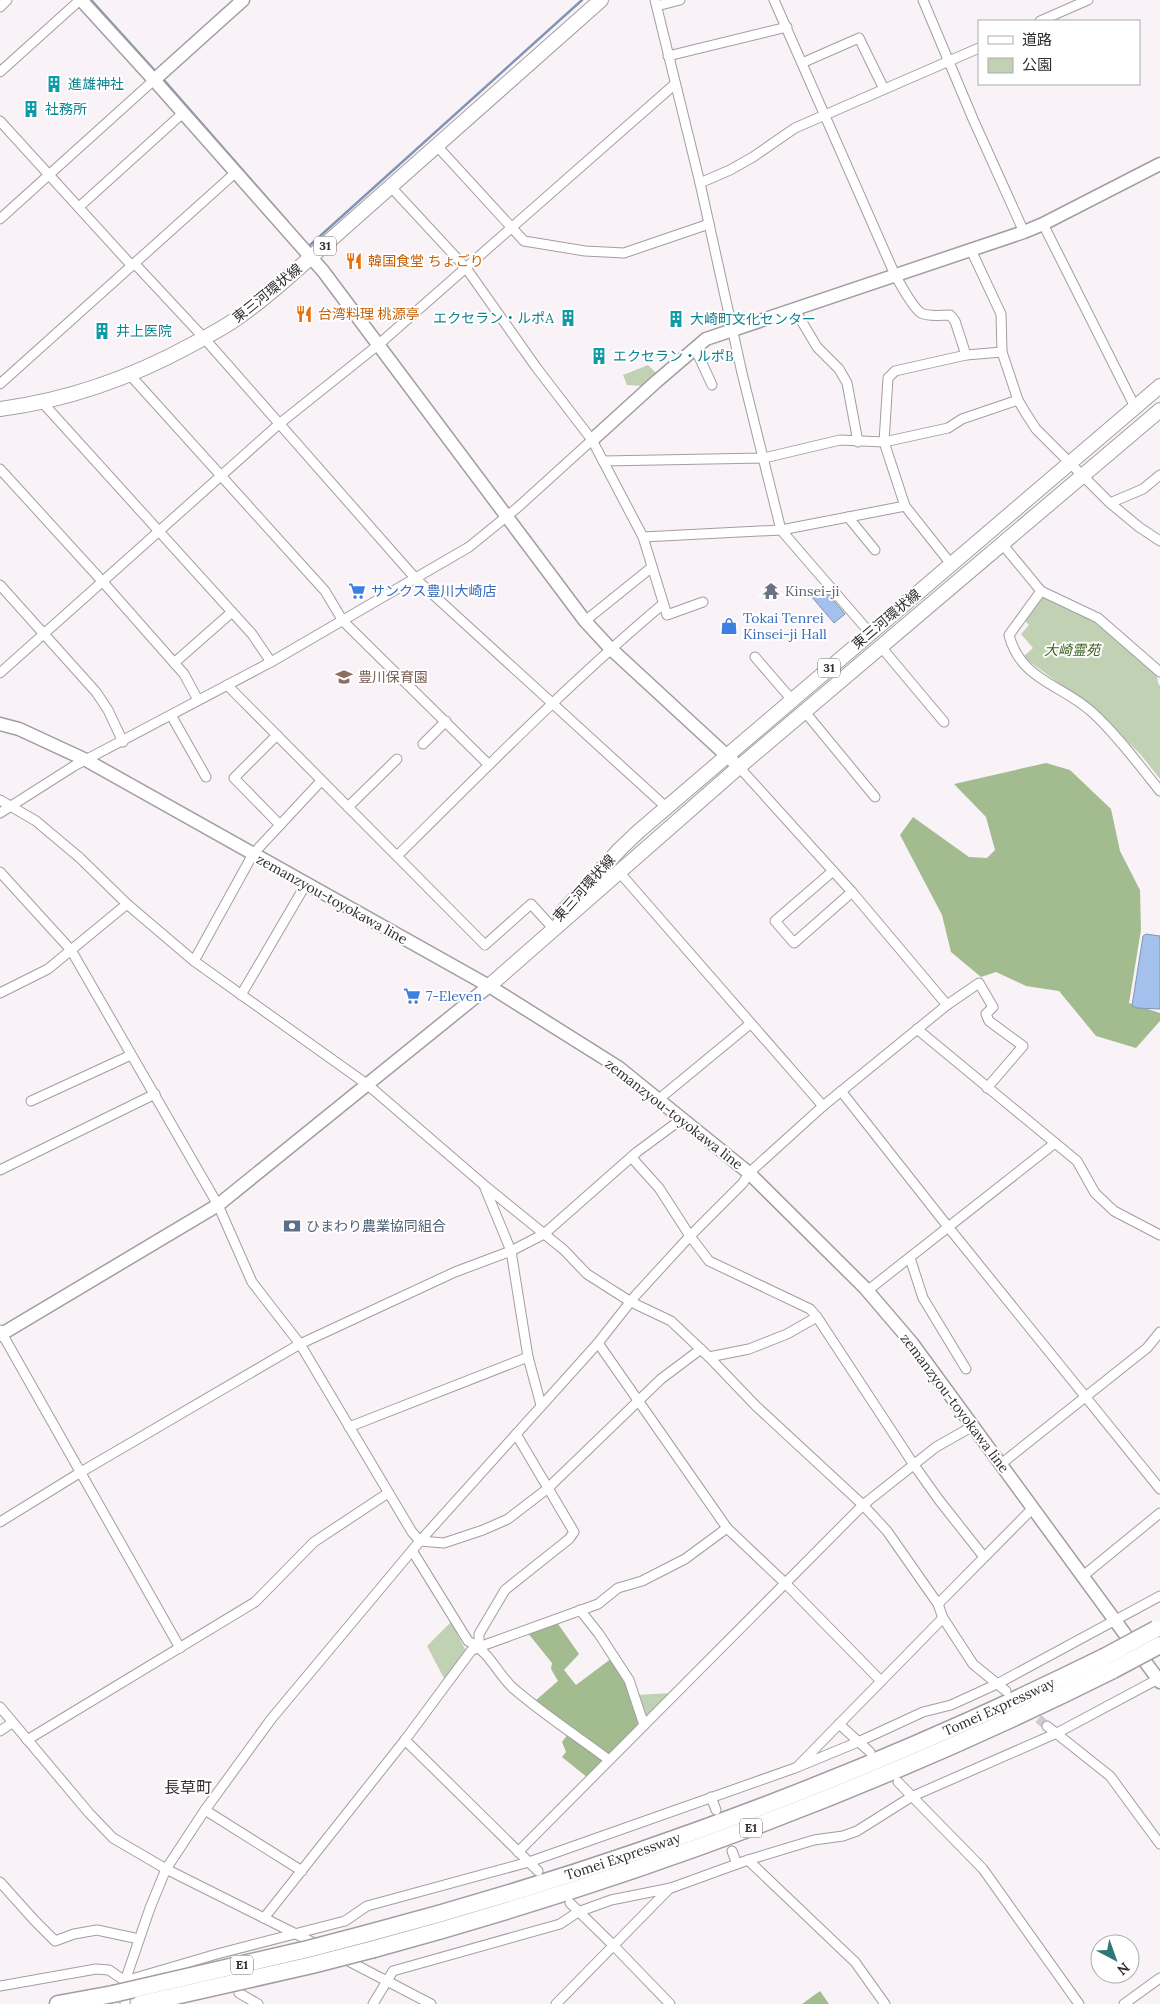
<svg xmlns="http://www.w3.org/2000/svg" width="1160" height="2004" viewBox="0 0 1160 2004" font-family="Lora,'Noto Sans JP',serif">
	<style>
		.green { fill: #c0d2b3 }
		.forest { fill: #a2bc8f }
		.water { fill: #a3c1ec; stroke: #8095b3 }
		.lines { fill: none; stroke-linecap: round; stroke-linejoin: round }
		.stream { stroke: #8095b3; stroke-width: 2.5 }
		.street-tunnel { stroke: #d1cbd0; stroke-width: 9; stroke-dasharray: 9 4.5; stroke-linecap: butt }
		.street-casing { stroke: #a39da2; stroke-width: 11 }
		.secondary-casing { stroke: #a39da2; stroke-width: 15 }
		.primary-casing { stroke: #a39da2; stroke-width: 16 }
		.highway-casing { stroke: #a39da2; stroke-width: 19 }
		.street { stroke: #fff; stroke-width: 9 }
		.secondary { stroke: #fff; stroke-width: 12 }
		.primary { stroke: #fff; stroke-width: 14 }
		.highway { stroke: #fff; stroke-width: 16 }
		.highway-bridge-casing { stroke: #a39da2; stroke-width: 19; stroke-linecap: butt }
		.highway-bridge { stroke: #fff; stroke-width: 16 }
		.labels { text-anchor: middle; stroke-width: 4; stroke-linejoin: round; paint-order: stroke }
		.shield { fill: #fff; stroke: #6d6c6d; stroke-width: 1 }
		.shield-label { font-size: 12px; font-weight: bold; fill: #2f2d2f }
		.culture-label { font-size: 14px; fill: #0d838f; stroke: #fff; text-anchor: start }
		.food-label { font-size: 14px; fill: #c56008; stroke: #fff; text-anchor: start }
		.street-label { font-size: 14px; fill: #2f2d2f; stroke: #fff }
		.shop-label { font-size: 14px; fill: #366cbe; stroke: #fff; text-anchor: start }
		.worship-label { font-size: 14px; fill: #5b616d; stroke: #fff; text-anchor: start }
		.park-label { font-size: 14px; font-style: italic; fill: #3f5f1f; stroke: #fff }
		.education-label { font-size: 14px; fill: #785e54; stroke: #fff; text-anchor: start }
		.service-label { font-size: 14px; fill: #4e5e75; stroke: #fff; text-anchor: start }
		.quarter-label { font-size: 16px; fill: #342f33; stroke: #fff }
	</style>
	<rect width="100%" height="100%" fill="#f9f3f8"/>
	<!-- green -->
	<g class="green">
		<polygon points="648,365 657,374 643,386 627,385 623,375"/>
		<polygon points="1042,597 1092,620 1157,676 1158,683 1160,686 1160,779 1141,755 1097,711 1023,657 1033,648 1021,634 1029,625 1025,621"/>
		<polygon points="451,1622 466,1651 446,1682 427,1646"/>
		<polygon points="672,1693 645,1720 636,1695"/>
	</g>
	<!-- forest -->
	<g class="forest">
		<polygon points="1046,763 1070,770 1111,809 1120,851 1140,890 1141,930 1129,1003 1160,1013 1160,1021 1136,1048 1096,1036 1059,991 1026,986 996,972 981,977 951,952 942,915 900,835 913,817 969,857 987,858 995,850 986,817 954,784"/>
		<polygon points="556,1621 579,1654 564,1670 576,1685 612,1658 627,1681 642,1723 609,1757 535,1701 558,1681 551,1669 552,1663 527,1632"/>
		<polygon points="568,1734 605,1761 588,1778 562,1757 566,1752 562,1742"/>
		<polygon points="820,1991 829,2004 802,2004"/>
	</g>
	<!-- water -->
	<g class="water">
		<polygon points="822,587 845,614 834,623 811,596"/>
		<polygon points="1146,934 1160,936 1160,1009 1137,1008 1132,1006 1143,936"/>
	</g>
	<g class="lines">
		<!-- stream -->
		<g class="stream">
			<polyline points="91,0 157,73"/>
			<polyline points="163,79 288,222"/>
			<polyline points="308,245 309,246 582,0"/>
		</g>
		<!-- street-tunnel -->
		<polyline class="street-tunnel" points="1028,1710 1047,1726"/>
		<!-- street casing -->
		<g class="street-casing">
			<g id="street">
				<polyline points="655,0 700,183 742,373 781,530 870,633"/>
				<path d="M774,0L895,275C901,285 912,307 921,313C928,317 941,315 950,315L955,321L966,355L1002,352"/>
				<polyline points="923,0 973,119 1024,232"/>
				<polyline points="657,6 680,0"/>
				<polyline points="0,7 7,0"/>
				<polyline points="1040,21 1088,0"/>
				<polyline points="668,56 787,27"/>
				<polyline points="802,63 859,38 884,89"/>
				<polyline points="0,72 80,0"/>
				<polyline points="0,121 132,266"/>
				<polyline points="437,146 524,241 585,251 624,253 709,224"/>
				<polyline points="700,183 730,170 753,157 795,128 979,48"/>
				<polyline points="390,186 466,268 536,367 592,440 643,537 667,615 703,602"/>
				<polyline points="79,207 183,113"/>
				<polyline points="0,219 154,80"/>
				<polyline points="1043,224 1135,407"/>
				<polyline points="971,250 1001,314 1002,352 1018,400 1025,412 1036,429 1110,503 1139,527 1160,541"/>
				<polyline points="135,264 204,338 416,579 666,807"/>
				<polyline points="795,310 817,347 839,369 847,383 858,442"/>
				<polyline points="695,348 712,385"/>
				<polyline points="130,375 325,591 343,621 489,765"/>
				<polyline points="0,384 235,173"/>
				<polyline points="42,402 252,634 271,662"/>
				<polyline points="603,461 764,458 840,440 884,442 948,428 962,419 1018,400"/>
				<polyline points="0,469 102,581 184,674 198,700"/>
				<polyline points="1110,503 1143,489 1160,475"/>
				<polyline points="848,517 875,550"/>
				<polyline points="643,537 781,530 905,506"/>
				<polyline points="1003,545 1041,591 1098,618 1160,672"/>
				<polyline points="951,564 905,506 884,442 888,378 895,371 966,355"/>
				<polyline points="0,585 96,692 108,710 123,742"/>
				<path d="M1041,591L1009,635C1021,681 1062,684 1093,713C1118,736 1139,765 1160,791"/>
				<polyline points="585,621 652,567"/>
				<polyline points="882,648 944,722"/>
				<polyline points="755,657 792,700"/>
				<polyline points="174,663 232,612"/>
				<polyline points="0,673 279,424 378,345 675,84"/>
				<polyline points="227,685 485,945 531,904 551,926"/>
				<polyline points="805,712 875,797"/>
				<polyline points="171,715 206,777"/>
				<polyline points="277,735 234,778 280,825"/>
				<polyline points="423,744 446,721"/>
				<polyline points="0,800 36,821 80,858 127,904 194,961 368,1085 484,1185 564,1250 587,1274 631,1302 671,1321 709,1357 756,1406 863,1505 887,1531 938,1604 943,1618 973,1664 1006,1691"/>
				<polyline points="348,807 397,759"/>
				<polyline points="0,813 74,766 271,662 469,547 517,508 592,440"/>
				<path d="M397,856C484,770 569,683 663,604"/>
				<polyline points="833,871 775,921 794,943 852,892"/>
				<polyline points="0,872 71,950 218,1205 252,1282 300,1344 412,1532 420,1541 444,1543 483,1530 508,1519 547,1489 661,1379 701,1349"/>
				<polyline points="620,873 823,1106"/>
				<polyline points="194,961 253,854 321,781"/>
				<polyline points="0,993 48,969 127,904"/>
				<polyline points="241,995 306,884"/>
				<polyline points="947,1005 979,983 993,1007 986,1014 989,1021 1023,1046 987,1088"/>
				<polyline points="917,1029 1077,1161 1095,1193 1114,1211 1160,1235"/>
				<polyline points="841,1091 949,1228 1160,1489"/>
				<polyline points="659,1099 750,1024"/>
				<polyline points="31,1101 131,1055"/>
				<polyline points="632,1158 659,1188 690,1236 709,1261 810,1309 817,1317 914,1465 939,1500 984,1557"/>
				<polyline points="0,1170 155,1094"/>
				<polyline points="485,1188 511,1251 528,1357 541,1405"/>
				<polyline points="910,1258 923,1298 966,1369"/>
				<polyline points="867,1291 1055,1143"/>
				<polyline points="0,1330 180,1648"/>
				<polyline points="598,1343 727,1528 785,1583 881,1681"/>
				<polyline points="709,1357 749,1349 787,1334 817,1317"/>
				<polyline points="349,1427 528,1357"/>
				<polyline points="1001,1464 1147,1348 1160,1332"/>
				<polyline points="0,1522 81,1472 300,1344 455,1272 511,1251 544,1234 637,1152 683,1118"/>
				<path d="M413,1552L468,1641C490,1652 496,1672 513,1688C543,1714 577,1736 609,1760"/>
				<polyline points="1083,1576 1160,1513"/>
				<polyline points="938,1604 1033,1508"/>
				<polyline points="580,1610 599,1634 629,1680 644,1725"/>
				<polyline points="479,1647 479,1634 505,1590 569,1539 574,1532 516,1434"/>
				<polyline points="0,1707 89,1813 113,1838 166,1869 308,1940 431,2004"/>
				<polyline points="839,1724 870,1752"/>
				<polyline points="1047,1726 1110,1776 1160,1844"/>
				<polyline points="0,1731 12,1723"/>
				<polyline points="27,1740 255,1602 314,1542 388,1493"/>
				<polyline points="405,1740 538,1871"/>
				<polyline points="799,1765 943,1618"/>
				<polyline points="898,1782 983,1869 1079,2004"/>
				<polyline points="711,1797 716,1810"/>
				<polyline points="205,1810 302,1871"/>
				<polyline points="732,1851 737,1864"/>
				<polyline points="518,1852 863,1505 936,1447 973,1426"/>
				<polyline points="748,1860 855,1962 885,2004"/>
				<polyline points="0,1882 35,1921 55,1941 74,1934 97,1930 139,1939"/>
				<polyline points="570,1903 614,1946 670,2004"/>
				<polyline points="264,1918 405,1740 471,1651 479,1647 598,1604 618,1588 642,1581 685,1559 727,1528"/>
				<polyline points="0,1986 96,1969 109,1970 125,1981 217,1954 345,1921 367,1906 529,1862 795,1768 858,1742 923,1712 951,1705 997,1684 1160,1596"/>
				<polyline points="239,1993 258,2004"/>
				<polyline points="125,2004 125,1981 150,1908 166,1869 205,1810 272,1718 420,1541 598,1343 635,1296 690,1236 743,1183 749,1173 823,1106 947,1005 852,892 739,767"/>
				<polyline points="373,2004 393,1971 560,1924 578,1912 611,1900 671,1888 748,1860 814,1840 843,1836 857,1831 911,1797 1057,1733 1160,1678"/>
				<polyline points="556,2004 670,1888"/>
				<polyline points="1124,2004 1160,1978"/>
			</g>
		</g>
		<!-- secondary casing -->
		<g class="secondary-casing">
			<g id="secondary">
				<polyline points="81,0 154,80 323,271 585,621 610,648 739,767"/>
				<polyline points="154,80 243,0"/>
				<polyline points="592,440 657,381 706,339 1024,232 1043,224 1160,164"/>
				<polyline points="0,724 19,729 86,760 489,986 618,1067 749,1173 865,1288 912,1343 1160,1682"/>
				<polyline points="0,1335 218,1205 489,986"/>
			</g>
		</g>
		<!-- primary casing -->
		<g class="primary-casing">
			<g id="primary">
				<path d="M0,409C69,400 133,377 193,344C208,336 223,328 236,319C259,303 280,285 301,266L601,0"/>
				<polyline points="560,915 620,849 639,831 1160,386"/>
				<polyline points="489,986 739,767 1160,410"/>
			</g>
		</g>
		<!-- highway casing -->
		<g class="highway-casing">
			<g id="highway">
				<path id="s1" d="M369,1933C623,1866 869,1773 1104,1657"/>
				<path d="M374,1949C629,1880 877,1788 1113,1670"/>
				<polyline points="58,2004 113,1994"/>
			</g>
		</g>
		<!-- street -->
		<use href="#street" class="street"/>
		<!-- secondary -->
		<use href="#secondary" class="secondary"/>
		<!-- primary -->
		<use href="#primary" class="primary"/>
		<!-- highway -->
		<use href="#highway" class="highway"/>
		<!-- highway-bridge casing -->
		<g class="highway-bridge-casing">
			<g id="highway-bridge">
				<polyline points="1104,1657 1156,1629"/>
				<polyline points="1113,1670 1160,1645"/>
				<polyline points="113,1994 308,1949 369,1933"/>
				<polyline points="140,2004 312,1965 374,1949"/>
			</g>
		</g>
		<!-- highway-bridge -->
		<use href="#highway-bridge" class="highway-bridge"/>
	</g>
	<!-- icons -->
	<defs>
		<g id="building-bare" transform="scale(1.35)"><path d="M-4-6H4V6H1V3H-1V6H-4ZM-2.5-4.3h1.7v1.8h-1.7ZM.8-4.3h1.7v1.8H.8ZM-2.5-1h1.7V.8h-1.7ZM.8-1h1.7V.8H.8Z" fill="#0f9aa8" stroke="#fff" stroke-width="2.5" paint-order="stroke"/></g>
		<g id="restaurant-bare" transform="scale(1.35)"><path d="M-5-6h1v4h1v-4h1v4h1v-4h1v5L-1.5 .5V6h-2V.5L-5-1ZM5-6V6H3V1.5H1.5Q1.5-4 5-6Z" fill="#e8710a" stroke="#fff" stroke-width="2.5" paint-order="stroke"/></g>
		<g id="supermarket-bare" transform="scale(1.35)"><path d="M-6-5.5h2.5l.6 2H6L4.5 2H-2.5L-4.4-4H-6ZM-1.5 3.2a1.3 1.3 0 1 0 .1 0ZM3 3.2a1.3 1.3 0 1 0 .1 0Z" fill="#3f7fe0" stroke="#fff" stroke-width="2.5" paint-order="stroke"/></g>
		<g id="temple-bare" transform="scale(1.35)"><path d="M0-6L5-2H3V0L6.5 2.5H4V6H1.5V3h-3V6H-4V2.5H-6.5L-3 0V-2H-5Z" fill="#6b7280" stroke="#fff" stroke-width="2.5" paint-order="stroke"/></g>
		<g id="shop-bare" transform="scale(1.35)"><path d="M-5-2.5h2.3a2.7 3.5 0 0 1 5.4 0H5L5.5 6h-11ZM-1.5-2.5h3a1.5 2.3 0 0 0-3 0Z" fill="#3f7fe0" stroke="#fff" stroke-width="2.5" paint-order="stroke"/></g>
		<g id="school-bare" transform="scale(1.35)"><path d="M0-5L7-2L0 1L-7-2ZM-4 1L0 2.5L4 1V4Q0 6-4 4Z" fill="#8d6e63" stroke="#fff" stroke-width="2.5" paint-order="stroke"/></g>
		<g id="bank-bare" transform="scale(1.35)"><path d="M-6-4H6V4H-6ZM0-2.3a2.3 2.3 0 1 0 0 4.6a2.3 2.3 0 1 0 0-4.6Z" fill="#5c6f8a" stroke="#fff" stroke-width="2.5" paint-order="stroke"/></g>
	</defs>
	<g fill-rule="evenodd">
		<use href="#building-bare" x="54" y="84"/>
		<use href="#building-bare" x="31" y="109"/>
		<use href="#restaurant-bare" x="354" y="261"/>
		<use href="#restaurant-bare" x="304" y="314"/>
		<use href="#building-bare" x="568" y="318"/>
		<use href="#building-bare" x="676" y="319"/>
		<use href="#building-bare" x="102" y="331"/>
		<use href="#building-bare" x="599" y="356"/>
		<use href="#supermarket-bare" x="357" y="591"/>
		<use href="#temple-bare" x="771" y="591"/>
		<use href="#shop-bare" x="729" y="626"/>
		<use href="#school-bare" x="344" y="677"/>
		<use href="#supermarket-bare" x="412" y="996"/>
		<use href="#bank-bare" x="292" y="1226"/>
	</g>
	<g class="labels">
		<!-- shield labels -->
		<g class="shield">
			<rect x="314" y="236.5" width="22" height="19" rx="4"/>
			<rect x="818" y="658.5" width="22" height="19" rx="4"/>
			<rect x="740" y="1818.5" width="22" height="19" rx="4"/>
			<rect x="231" y="1955.5" width="22" height="19" rx="4"/>
		</g>
		<g class="shield-label">
			<text x="325" y="250">31</text>
			<text x="829" y="672">31</text>
			<text x="751" y="1832">E1</text>
			<text x="242" y="1969">E1</text>
		</g>
		<!-- culture labels -->
		<g class="culture-label">
			<text x="68" y="89">進雄神社</text>
			<text x="45" y="114">社務所</text>
			<text x="554" y="323" text-anchor="end">エクセラン・ルポA</text>
			<text x="690" y="324">大崎町文化センター</text>
			<text x="116" y="336">井上医院</text>
			<text x="613" y="361">エクセラン・ルポB</text>
		</g>
		<!-- food labels -->
		<g class="food-label">
			<text x="368" y="266">韓国食堂 ちょごり</text>
			<text x="318" y="319">台湾料理 桃源亭</text>
		</g>
		<!-- street labels -->
		<g class="street-label">
			<text transform="translate(267 293) rotate(-39)" y="5">東三河環状線</text>
			<text transform="translate(886 619) rotate(-40)" y="5">東三河環状線</text>
			<text transform="translate(584 888) rotate(-48)" y="5">東三河環状線</text>
			<text transform="translate(332 899) rotate(29)" y="5">zemanzyou-toyokawa line</text>
			<text transform="translate(674 1114) rotate(38)" y="5">zemanzyou-toyokawa line</text>
			<text transform="translate(955 1403) rotate(53)" y="5">zemanzyou-toyokawa line</text>
			<text dy="5" stroke="none"><textPath href="#s1" startOffset="670">Tomei Expressway</textPath></text>
			<text dy="5" stroke="none"><textPath href="#s1" startOffset="265">Tomei Expressway</textPath></text>
		</g>
		<!-- shop labels -->
		<g class="shop-label">
			<text x="371" y="596">サンクス豊川大崎店</text>
			<text x="743" y="623">Tokai Tenrei<tspan x="743" dy="16">Kinsei-ji Hall</tspan></text>
			<text x="426" y="1001">7-Eleven</text>
		</g>
		<!-- worship labels -->
		<g class="worship-label">
			<text x="785" y="596">Kinsei-ji</text>
		</g>
		<!-- park labels -->
		<g class="park-label">
			<text x="1072" y="655">大崎霊苑</text>
		</g>
		<!-- education labels -->
		<g class="education-label">
			<text x="358" y="682">豊川保育園</text>
		</g>
		<!-- service labels -->
		<g class="service-label">
			<text x="306" y="1231">ひまわり農業協同組合</text>
		</g>
		<!-- quarter labels -->
		<g class="quarter-label">
			<text x="188" y="1793">長草町</text>
		</g>
	</g>
	<!-- legend -->
	<rect x="978" y="20" width="162" height="65" fill="#ffffff" stroke="#acabac"/>
	<rect x="988" y="36" width="25" height="8" fill="#ffffff" stroke="#acabac"/>
	<text x="1022" y="45" font-size="15" fill="#2f2d2f">道路</text>
	<rect x="988" y="58" width="25" height="15" fill="#c0d2b3" stroke="#acabac"/>
	<text x="1022" y="70" font-size="15" fill="#2f2d2f">公園</text>
	<!-- north arrow -->
	<g transform="translate(1115 1959) rotate(139)"><circle r="24" fill="#ffffff" stroke="#acabac"/>
	<path d="M0-4L9 19L0 12L-9 19Z" fill="#2e7876"/>
	<text y="-8" font-size="14" font-weight="bold" text-anchor="middle" fill="#2f2d2f">N</text>
	</g>
</svg>
